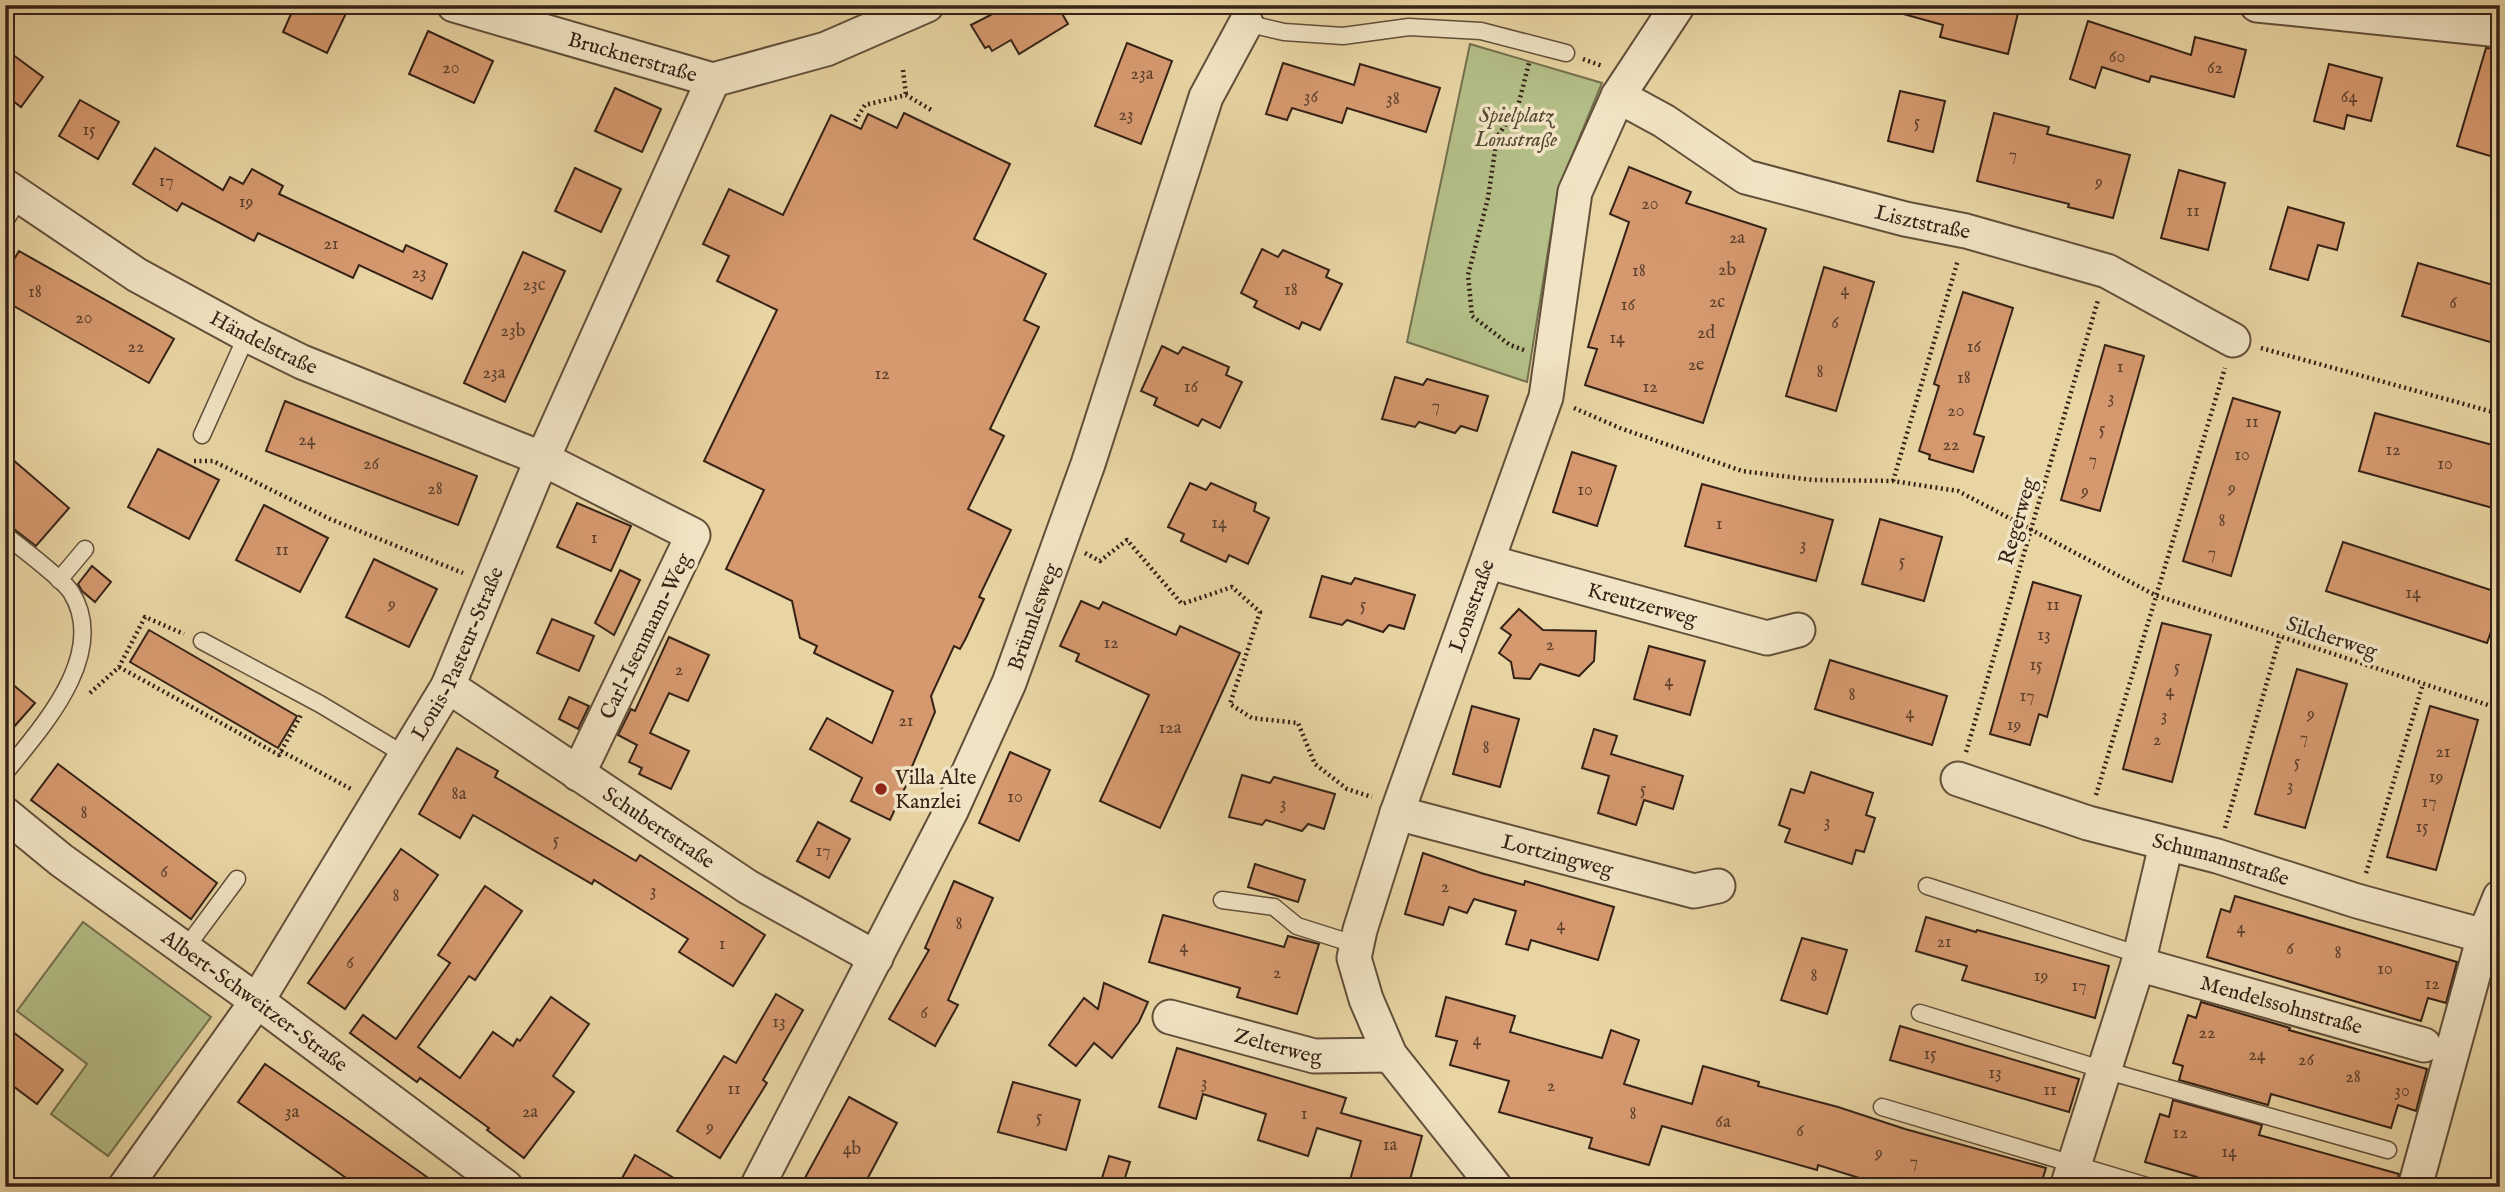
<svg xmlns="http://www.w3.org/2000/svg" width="2505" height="1192" viewBox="0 0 2505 1192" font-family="'IM FELL English',serif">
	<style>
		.green { fill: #b4be87; stroke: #74704e; stroke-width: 2 }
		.building { fill: #d6996f; stroke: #352216; stroke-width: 2 }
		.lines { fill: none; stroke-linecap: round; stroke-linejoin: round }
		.service-casing { stroke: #624f3a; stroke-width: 19 }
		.minor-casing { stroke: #624f3a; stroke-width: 37 }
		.path { stroke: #352216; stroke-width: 4.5; stroke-dasharray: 2 3.5; stroke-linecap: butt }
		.service { stroke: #f1e4c4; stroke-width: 16 }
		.minor { stroke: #f1e4c4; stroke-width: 33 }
		.poi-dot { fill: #8f2418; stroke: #f1e4c4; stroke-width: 2.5 }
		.labels { text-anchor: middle; stroke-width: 7; stroke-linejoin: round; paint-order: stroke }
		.number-label { font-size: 18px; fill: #5d402c }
		.street-label { font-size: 21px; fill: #352216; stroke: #f1e4c4 }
		.park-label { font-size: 21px; font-style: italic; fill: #554932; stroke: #f1e4c4 }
		.poi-label { font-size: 21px; fill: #352216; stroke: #f1e4c4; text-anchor: start }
	</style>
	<rect width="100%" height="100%" fill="#e9d5a4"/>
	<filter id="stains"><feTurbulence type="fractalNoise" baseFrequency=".00286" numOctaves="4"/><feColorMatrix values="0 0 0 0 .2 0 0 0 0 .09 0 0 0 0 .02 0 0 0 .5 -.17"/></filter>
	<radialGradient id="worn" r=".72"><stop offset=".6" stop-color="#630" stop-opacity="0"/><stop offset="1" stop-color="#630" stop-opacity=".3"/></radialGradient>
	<!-- green -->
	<g class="green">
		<polygon points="1470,44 1602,83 1558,189 1527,382 1407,342"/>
		<polygon points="83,922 211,1017 108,1156 51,1114 87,1064 17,1011"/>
	</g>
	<!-- building -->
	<g class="building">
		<polygon points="295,5 350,5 327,53 283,32"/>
		<polygon points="1010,5 1057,5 1068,24 1019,54 1011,40 992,51 989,46 985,48 971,25"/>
		<polygon points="1896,5 2020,5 2008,54 1940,37 1943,25 1896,12"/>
		<polygon points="2088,21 2191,55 2195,37 2246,50 2234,97 2151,76 2149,82 2102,67 2095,88 2070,79"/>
		<polygon points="428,31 493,61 474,103 409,74"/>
		<polygon points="1127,43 1172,61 1141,144 1095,126"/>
		<polygon points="2486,48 2500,49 2500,159 2457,146"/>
		<polygon points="5,49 43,77 21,107 5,95"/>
		<polygon points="1283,63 1354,85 1360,64 1440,88 1426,132 1347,108 1342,123 1292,108 1287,120 1266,114"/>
		<polygon points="2329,64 2382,78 2371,121 2347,115 2344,129 2314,121"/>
		<polygon points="615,88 661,109 642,152 595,131"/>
		<polygon points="1900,91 1945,101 1933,152 1888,141"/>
		<polygon points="80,100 119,122 98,159 59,136"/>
		<polygon points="904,113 1010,164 974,239 1046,274 1024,320 1039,327 990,429 1004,436 968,509 1011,530 979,597 984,599 966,638 960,649 954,646 931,696 935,712 908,776 910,777 890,820 851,801 862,778 810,749 827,718 872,743 893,691 814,653 817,646 800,638 792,601 726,569 764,490 704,461 777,310 717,281 729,256 703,244 729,189 783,215 831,115 861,129 868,114 897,128"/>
		<polygon points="1994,113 2049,127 2047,134 2130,155 2113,218 2068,207 2069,204 1977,181"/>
		<polygon points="155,148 223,190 230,177 243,184 252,169 283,186 279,194 403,252 406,245 447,264 432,299 359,265 353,278 258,233 254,241 182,203 177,211 133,184"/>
		<polygon points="1629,167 1691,192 1686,203 1766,229 1703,423 1585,385 1597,349 1588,347 1629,222 1610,214"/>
		<polygon points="575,168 621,189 601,232 555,211"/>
		<polygon points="2179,170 2225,183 2208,250 2161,238"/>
		<polygon points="2288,207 2344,223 2337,250 2318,245 2308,280 2270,269"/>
		<polygon points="1262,249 1278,257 1283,250 1329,270 1326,277 1342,284 1320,330 1302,322 1299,329 1254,307 1257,301 1241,293"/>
		<polygon points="19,251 174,339 149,383 5,301 5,274"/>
		<polygon points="523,252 565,271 505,402 464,383"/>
		<polygon points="2418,263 2500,287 2500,345 2402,316"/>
		<polygon points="1824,267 1874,282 1836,411 1786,396"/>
		<polygon points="1963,292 2013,308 1974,434 1984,437 1973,472 1929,459 1930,455 1919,451 1939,386 1934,384"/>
		<polygon points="2105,345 2144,356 2100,511 2061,500"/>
		<polygon points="1162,346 1178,354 1183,347 1229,367 1226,375 1242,382 1220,428 1202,419 1198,426 1154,405 1157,398 1141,391"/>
		<polygon points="1395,377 1423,385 1427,379 1488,396 1477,431 1461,426 1455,433 1419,422 1415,427 1382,419"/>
		<polygon points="2233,398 2280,412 2231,576 2183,561"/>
		<polygon points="285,401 477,476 458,525 266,451"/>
		<polygon points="2375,413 2500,447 2500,510 2359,471"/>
		<polygon points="158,449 219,480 189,539 128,507"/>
		<polygon points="1572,452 1616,466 1597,526 1553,512"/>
		<polygon points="5,453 69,508 36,546 11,527 5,525"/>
		<polygon points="1190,483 1206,490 1211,483 1256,503 1254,511 1269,518 1248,564 1229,555 1226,562 1181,541 1184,534 1168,527"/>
		<polygon points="1702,484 1833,520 1816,581 1685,546"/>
		<polygon points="577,503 631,526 611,571 557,547"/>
		<polygon points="264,505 328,538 300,592 236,560"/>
		<polygon points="1880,519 1942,537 1924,601 1862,584"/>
		<polygon points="2343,542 2500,593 2500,605 2487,643 2326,591"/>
		<polygon points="374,559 437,589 409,647 346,617"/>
		<polygon points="92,566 111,582 95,602 82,591 78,584"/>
		<polygon points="620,570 640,580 614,635 595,623"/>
		<polygon points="1322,576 1351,584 1355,578 1415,595 1404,629 1389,625 1383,632 1347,620 1342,625 1310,617"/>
		<polygon points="2033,582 2081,596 2047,717 2039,714 2030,745 1990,734"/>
		<polygon points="1081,601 1099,609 1103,602 1176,635 1180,626 1240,653 1160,828 1100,801 1149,695 1076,661 1079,654 1060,646"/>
		<polygon points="1519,609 1543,630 1596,631 1594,661 1579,676 1540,664 1530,679 1514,678 1511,662 1499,653 1511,635 1501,628"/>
		<polygon points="552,619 594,636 579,671 537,653"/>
		<polygon points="2162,623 2211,635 2172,782 2123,769"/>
		<polygon points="149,630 297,716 278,748 130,662"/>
		<polygon points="669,637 709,655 688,701 669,693 650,733 689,751 671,789 639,774 642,768 629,762 637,745 618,735 631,709 635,711"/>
		<polygon points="1649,646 1705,661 1690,715 1634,699"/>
		<polygon points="1830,660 1947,696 1932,745 1815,709"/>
		<polygon points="2297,669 2347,684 2305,828 2255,814"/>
		<polygon points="5,678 35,703 5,737"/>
		<polygon points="569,697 589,706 578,729 559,719"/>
		<polygon points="1472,706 1519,719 1500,787 1453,774"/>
		<polygon points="2430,706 2478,720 2436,870 2387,857"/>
		<polygon points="1594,729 1617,736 1611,754 1683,776 1673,809 1644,800 1636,825 1598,813 1609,776 1582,768"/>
		<polygon points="457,748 498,771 495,777 636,861 640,855 765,935 733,986 679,952 688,939 594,880 592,884 473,815 460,838 419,814"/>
		<polygon points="1010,752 1050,770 1019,841 979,823"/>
		<polygon points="58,764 217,883 191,919 31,800"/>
		<polygon points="1811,772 1873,793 1866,815 1875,818 1864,852 1856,850 1852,864 1785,842 1790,829 1779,825 1791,789 1804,793"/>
		<polygon points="1242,775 1270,783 1274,777 1335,794 1324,829 1308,824 1302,831 1266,820 1262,825 1229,817"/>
		<polygon points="818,822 850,839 829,878 797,861"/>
		<polygon points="401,849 438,875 345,1009 308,983"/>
		<polygon points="1423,853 1481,873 1524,885 1525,881 1614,907 1598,960 1531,940 1528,950 1506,944 1516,911 1474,899 1467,913 1449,907 1443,925 1405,914"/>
		<polygon points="1255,864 1305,880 1298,902 1248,887"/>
		<polygon points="954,881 993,898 948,1000 958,1005 935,1046 889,1019 929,950 925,948"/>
		<polygon points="485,886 522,911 475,980 469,976 418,1047 460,1078 493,1032 513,1046 517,1039 520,1041 551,997 589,1024 553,1076 574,1092 524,1158 487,1130 489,1128 420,1078 417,1082 350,1033 363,1015 396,1039 450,963 438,955"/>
		<polygon points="2235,896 2457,962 2446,1003 2428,998 2421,1021 2207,957 2221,909 2230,912"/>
		<polygon points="1163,915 1284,947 1288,936 1319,944 1297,1014 1237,997 1240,988 1149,962"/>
		<polygon points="1926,917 1976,932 1977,930 2109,966 2095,1018 1962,980 1967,966 1916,951"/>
		<polygon points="1802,938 1847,950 1827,1014 1781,1000"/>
		<polygon points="1104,983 1148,1002 1139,1022 1112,1058 1094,1043 1076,1066 1049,1045 1084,998 1098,1009"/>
		<polygon points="776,994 803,1010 763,1080 767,1083 720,1158 677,1131 724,1056 736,1063"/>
		<polygon points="1446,997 1515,1016 1510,1032 1602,1058 1611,1030 1639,1040 1624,1084 1692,1104 1703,1066 1759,1082 1758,1086 1838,1107 1905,1129 2046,1168 2040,1187 1888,1187 1818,1165 1817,1170 1662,1126 1649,1165 1589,1148 1592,1138 1499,1112 1509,1081 1450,1065 1457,1041 1436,1036"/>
		<polygon points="2201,1002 2290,1028 2289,1030 2427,1069 2416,1111 2398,1105 2391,1128 2271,1094 2268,1105 2179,1080 2183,1066 2173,1063 2188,1015 2196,1018"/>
		<polygon points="5,1026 63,1070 37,1104 5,1080"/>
		<polygon points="1900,1026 2079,1079 2069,1112 1890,1060"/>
		<polygon points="1177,1048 1346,1098 1341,1113 1422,1136 1408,1187 1348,1187 1361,1141 1317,1128 1308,1156 1258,1140 1266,1114 1203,1094 1196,1119 1159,1107"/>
		<polygon points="265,1064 345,1119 441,1187 359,1187 238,1102"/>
		<polygon points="1013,1082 1080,1100 1066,1150 998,1132"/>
		<polygon points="849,1097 897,1123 863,1187 800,1187"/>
		<polygon points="2173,1100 2262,1125 2259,1135 2399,1174 2396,1187 2212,1187 2195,1182 2197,1177 2145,1162 2160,1114 2169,1117"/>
		<polygon points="635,1155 689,1187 617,1187"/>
		<polygon points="1109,1156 1130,1162 1123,1184 1102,1178"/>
	</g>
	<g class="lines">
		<!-- service casing -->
		<g class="service-casing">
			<g id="service">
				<polyline points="1246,23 1284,32 1343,36 1409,27 1481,31 1566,53"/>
				<polyline points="5,221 20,197"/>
				<polyline points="202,435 247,335"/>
				<path d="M5,535C20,547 62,578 71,592C110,654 41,728 5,773"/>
				<polyline points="59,580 85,549"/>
				<polyline points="202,641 320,704 405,755"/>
				<polyline points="1927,886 2140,955"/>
				<polyline points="1222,900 1274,907 1297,926 1357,945"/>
				<polyline points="185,949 237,879"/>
				<polyline points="1920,1013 2104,1070 2388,1150"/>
				<polyline points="1882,1107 2150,1187"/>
			</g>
		</g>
		<!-- minor casing -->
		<g class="minor-casing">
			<g id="minor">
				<path id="s1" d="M454,5L713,80L826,49L927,5"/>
				<polyline points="2257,5 2500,30"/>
				<path id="s2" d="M1618,96L1664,121L1746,177L1905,219L1966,231L2107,271L2233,340"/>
				<path id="s3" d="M5,186L137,275L247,335L302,362L543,459L693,535L578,774"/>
				<path id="s4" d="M1489,562L1767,638L1798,630"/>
				<path id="s5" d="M448,686L748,887L876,958"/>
				<path id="s6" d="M1958,779L2088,823L2217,856L2357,901L2484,936"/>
				<path id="s7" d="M1397,813L1694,891L1718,886"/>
				<path id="s8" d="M5,814L61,860L257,1001L506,1187"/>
				<path id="s9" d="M2138,964L2424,1045"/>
				<path id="s10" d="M1170,1017L1314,1056L1390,1055"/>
				<path id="s11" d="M125,1187L257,1001L448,686L533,480L713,80"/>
				<path id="s12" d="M757,1187L951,811L1009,683L1088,464L1206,97L1246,23"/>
				<path id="s13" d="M1495,1187L1390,1055L1366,999L1354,958L1360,930L1397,813L1546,397L1575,192L1618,96L1678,5"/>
				<polyline points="2067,1187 2138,964 2166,845"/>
				<polyline points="2415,1187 2484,936 2500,897"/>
			</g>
		</g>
		<!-- path -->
		<g class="path">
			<polyline points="1583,59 1602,66"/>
			<polyline points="903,70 906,95"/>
			<polyline points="855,121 865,105 906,95 933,111"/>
			<polyline points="2261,348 2500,414"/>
			<polyline points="1524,350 1510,345 1472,316 1468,275 1488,198 1497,137 1518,106 1529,63"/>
			<polyline points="1574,408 1620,428 1742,471 1813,480 1893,481 1958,491 2155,595 2500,709"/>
			<polyline points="194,461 213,461 330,519 463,573"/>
			<polyline points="1893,481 1958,260"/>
			<polyline points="1085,553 1100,561 1127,540 1182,604 1232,587 1260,612 1230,704 1252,718 1298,723 1315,764 1347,789 1372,797"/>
			<polyline points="119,667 279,755 301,715"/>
			<polyline points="90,693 119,667 145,617 184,634"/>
			<polyline points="281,751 351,789"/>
			<polyline points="1966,752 2098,300"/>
			<polyline points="2096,795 2225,368"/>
			<polyline points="2225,828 2280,637"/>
			<polyline points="2366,873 2423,684"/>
		</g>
		<!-- service -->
		<use href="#service" class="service"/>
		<!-- minor -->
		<use href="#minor" class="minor"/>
	</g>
	<!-- markers -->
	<circle class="poi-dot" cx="881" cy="789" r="7"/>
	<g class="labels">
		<!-- number labels -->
		<g class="number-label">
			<text x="2117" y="62">60</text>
			<text x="451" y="73">20</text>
			<text x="2215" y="73">62</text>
			<text x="1142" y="79">23a</text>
			<text x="1311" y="102">36</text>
			<text x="2349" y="102">64</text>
			<text x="1393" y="104">38</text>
			<text x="1126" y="120">23</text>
			<text x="1917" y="127">5</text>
			<text x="89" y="135">15</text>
			<text x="2013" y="160">7</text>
			<text x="166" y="186">17</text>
			<text x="2099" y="187">9</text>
			<text x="246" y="207">19</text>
			<text x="1650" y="209">20</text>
			<text x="2193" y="216">11</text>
			<text x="1737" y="243">2a</text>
			<text x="331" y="249">21</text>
			<text x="1727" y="275">2b</text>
			<text x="1639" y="276">18</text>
			<text x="419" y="278">23</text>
			<text x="534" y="290">23c</text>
			<text x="1291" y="295">18</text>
			<text x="1845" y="295">4</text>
			<text x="35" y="297">18</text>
			<text x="1717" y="307">2c</text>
			<text x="2453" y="308">6</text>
			<text x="1628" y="310">16</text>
			<text x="84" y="323">20</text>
			<text x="1835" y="328">6</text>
			<text x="513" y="336">23b</text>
			<text x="1706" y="338">2d</text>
			<text x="1617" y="343">14</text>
			<text x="136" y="352">22</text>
			<text x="1974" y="352">16</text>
			<text x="1696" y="370">2e</text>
			<text x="2120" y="372">1</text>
			<text x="1820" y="377">8</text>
			<text x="494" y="378">23a</text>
			<text x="882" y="379">12</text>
			<text x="1964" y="383">18</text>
			<text x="1191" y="392">16</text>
			<text x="1650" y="392">12</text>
			<text x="2111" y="403">3</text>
			<text x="1436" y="411">7</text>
			<text x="1956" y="416">20</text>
			<text x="2252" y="427">11</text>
			<text x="2102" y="434">5</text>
			<text x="307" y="445">24</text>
			<text x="1951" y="450">22</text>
			<text x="2393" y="455">12</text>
			<text x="2242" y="460">10</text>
			<text x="2093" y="465">7</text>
			<text x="371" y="469">26</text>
			<text x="2445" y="469">10</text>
			<text x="2232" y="493">9</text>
			<text x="435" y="494">28</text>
			<text x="1585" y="495">10</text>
			<text x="2085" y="496">9</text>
			<text x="2222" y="526">8</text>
			<text x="1219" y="528">14</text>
			<text x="1719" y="529">1</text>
			<text x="594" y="543">1</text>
			<text x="1803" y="550">3</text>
			<text x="282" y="555">11</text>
			<text x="2212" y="558">7</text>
			<text x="1902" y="566">5</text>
			<text x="2413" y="598">14</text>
			<text x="392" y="609">9</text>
			<text x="1363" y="610">5</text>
			<text x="2053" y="610">11</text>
			<text x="2044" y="640">13</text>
			<text x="1111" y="648">12</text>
			<text x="1550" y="650">2</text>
			<text x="2036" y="670">15</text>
			<text x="2177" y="672">5</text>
			<text x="679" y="675">2</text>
			<text x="1669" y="686">4</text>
			<text x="2170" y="696">4</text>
			<text x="1852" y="700">8</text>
			<text x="2027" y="701">17</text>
			<text x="1910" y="718">4</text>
			<text x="2311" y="719">9</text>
			<text x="2164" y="721">3</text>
			<text x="906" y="726">21</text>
			<text x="2014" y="730">19</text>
			<text x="1170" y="733">12a</text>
			<text x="2304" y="743">7</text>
			<text x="2157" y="745">2</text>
			<text x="1486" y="753">8</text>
			<text x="2443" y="757">21</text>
			<text x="2297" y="767">5</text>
			<text x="2436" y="782">19</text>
			<text x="2290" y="791">3</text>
			<text x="1643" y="794">5</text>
			<text x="459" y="799">8a</text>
			<text x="1015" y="802">10</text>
			<text x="2429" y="807">17</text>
			<text x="1283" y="809">3</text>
			<text x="84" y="818">8</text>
			<text x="1827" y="827">3</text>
			<text x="2422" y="832">15</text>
			<text x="556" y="845">5</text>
			<text x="823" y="856">17</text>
			<text x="164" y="877">6</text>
			<text x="1445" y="892">2</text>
			<text x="653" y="896">3</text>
			<text x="396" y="901">8</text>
			<text x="959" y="929">8</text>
			<text x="1561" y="930">4</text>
			<text x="2241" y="933">4</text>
			<text x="1944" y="947">21</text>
			<text x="722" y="949">1</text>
			<text x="1184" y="952">4</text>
			<text x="2290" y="954">6</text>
			<text x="2338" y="958">8</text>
			<text x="350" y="968">6</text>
			<text x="2385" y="974">10</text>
			<text x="1277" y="978">2</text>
			<text x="1814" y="981">8</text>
			<text x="2041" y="981">19</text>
			<text x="2432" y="989">12</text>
			<text x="2079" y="991">17</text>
			<text x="924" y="1018">6</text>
			<text x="779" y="1027">13</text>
			<text x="2207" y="1038">22</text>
			<text x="1477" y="1045">4</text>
			<text x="1930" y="1059">15</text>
			<text x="2257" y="1060">24</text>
			<text x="2306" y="1065">26</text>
			<text x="1995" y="1078">13</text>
			<text x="2353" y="1082">28</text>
			<text x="1204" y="1088">3</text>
			<text x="1551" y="1091">2</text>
			<text x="734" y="1094">11</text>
			<text x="2050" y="1095">11</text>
			<text x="2402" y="1096">30</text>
			<text x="292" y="1117">3a</text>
			<text x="530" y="1117">2a</text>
			<text x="1304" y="1119">1</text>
			<text x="1633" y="1119">8</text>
			<text x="1039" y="1122">5</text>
			<text x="1723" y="1127">6a</text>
			<text x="710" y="1132">9</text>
			<text x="1800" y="1136">6</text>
			<text x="2180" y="1138">12</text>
			<text x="1390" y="1150">1a</text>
			<text x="852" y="1154">4b</text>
			<text x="2229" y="1157">14</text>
			<text x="1879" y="1158">9</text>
			<text x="1914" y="1167">7</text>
		</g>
		<!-- street labels -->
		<g class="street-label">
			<text dy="7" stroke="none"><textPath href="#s1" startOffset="186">Brucknerstraße</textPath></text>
			<text dy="7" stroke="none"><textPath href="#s2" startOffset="334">Lisztstraße</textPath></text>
			<text dy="7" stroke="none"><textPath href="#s3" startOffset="303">Händelstraße</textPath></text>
			<text transform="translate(2017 521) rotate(-74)" y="7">Regerweg</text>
			<text dy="7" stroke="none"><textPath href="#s4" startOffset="159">Kreutzerweg</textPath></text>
			<text dy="7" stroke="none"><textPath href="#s13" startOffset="644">Lonsstraße</textPath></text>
			<text dy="7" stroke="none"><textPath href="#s12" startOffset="634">Brünnlesweg</textPath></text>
			<text transform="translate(645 636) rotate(-64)" y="7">Carl-Isenmann-Weg</text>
			<text transform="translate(2332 637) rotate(18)" y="7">Silcherweg</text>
			<text dy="7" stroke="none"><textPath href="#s11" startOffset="630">Louis-Pasteur-Straße</textPath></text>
			<text dy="7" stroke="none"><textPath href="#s5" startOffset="254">Schubertstraße</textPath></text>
			<text dy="7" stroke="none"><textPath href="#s7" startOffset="166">Lortzingweg</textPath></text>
			<text dy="7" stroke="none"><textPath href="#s6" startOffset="275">Schumannstraße</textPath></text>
			<text dy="7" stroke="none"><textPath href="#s8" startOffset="312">Albert-Schweitzer-Straße</textPath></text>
			<text dy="7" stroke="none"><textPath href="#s9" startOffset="149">Mendelssohnstraße</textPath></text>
			<text dy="7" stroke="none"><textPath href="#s10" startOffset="112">Zelterweg</textPath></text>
		</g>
		<!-- park labels -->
		<g class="park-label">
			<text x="1516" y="122">Spielplatz<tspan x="1516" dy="24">Lonsstraße</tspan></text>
		</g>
		<!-- poi labels -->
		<g class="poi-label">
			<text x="895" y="784">Villa Alte<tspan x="895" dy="24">Kanzlei</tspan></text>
		</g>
	</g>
	<!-- margin -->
	<rect width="2505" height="1192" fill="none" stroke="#e9d5a4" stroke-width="28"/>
	<rect x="7" y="7" width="2491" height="1178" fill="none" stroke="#352216" stroke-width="3.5"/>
	<rect x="14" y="14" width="2477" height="1164" fill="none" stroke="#352216" stroke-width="2"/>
	<rect width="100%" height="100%" filter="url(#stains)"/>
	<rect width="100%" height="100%" fill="url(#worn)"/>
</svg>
